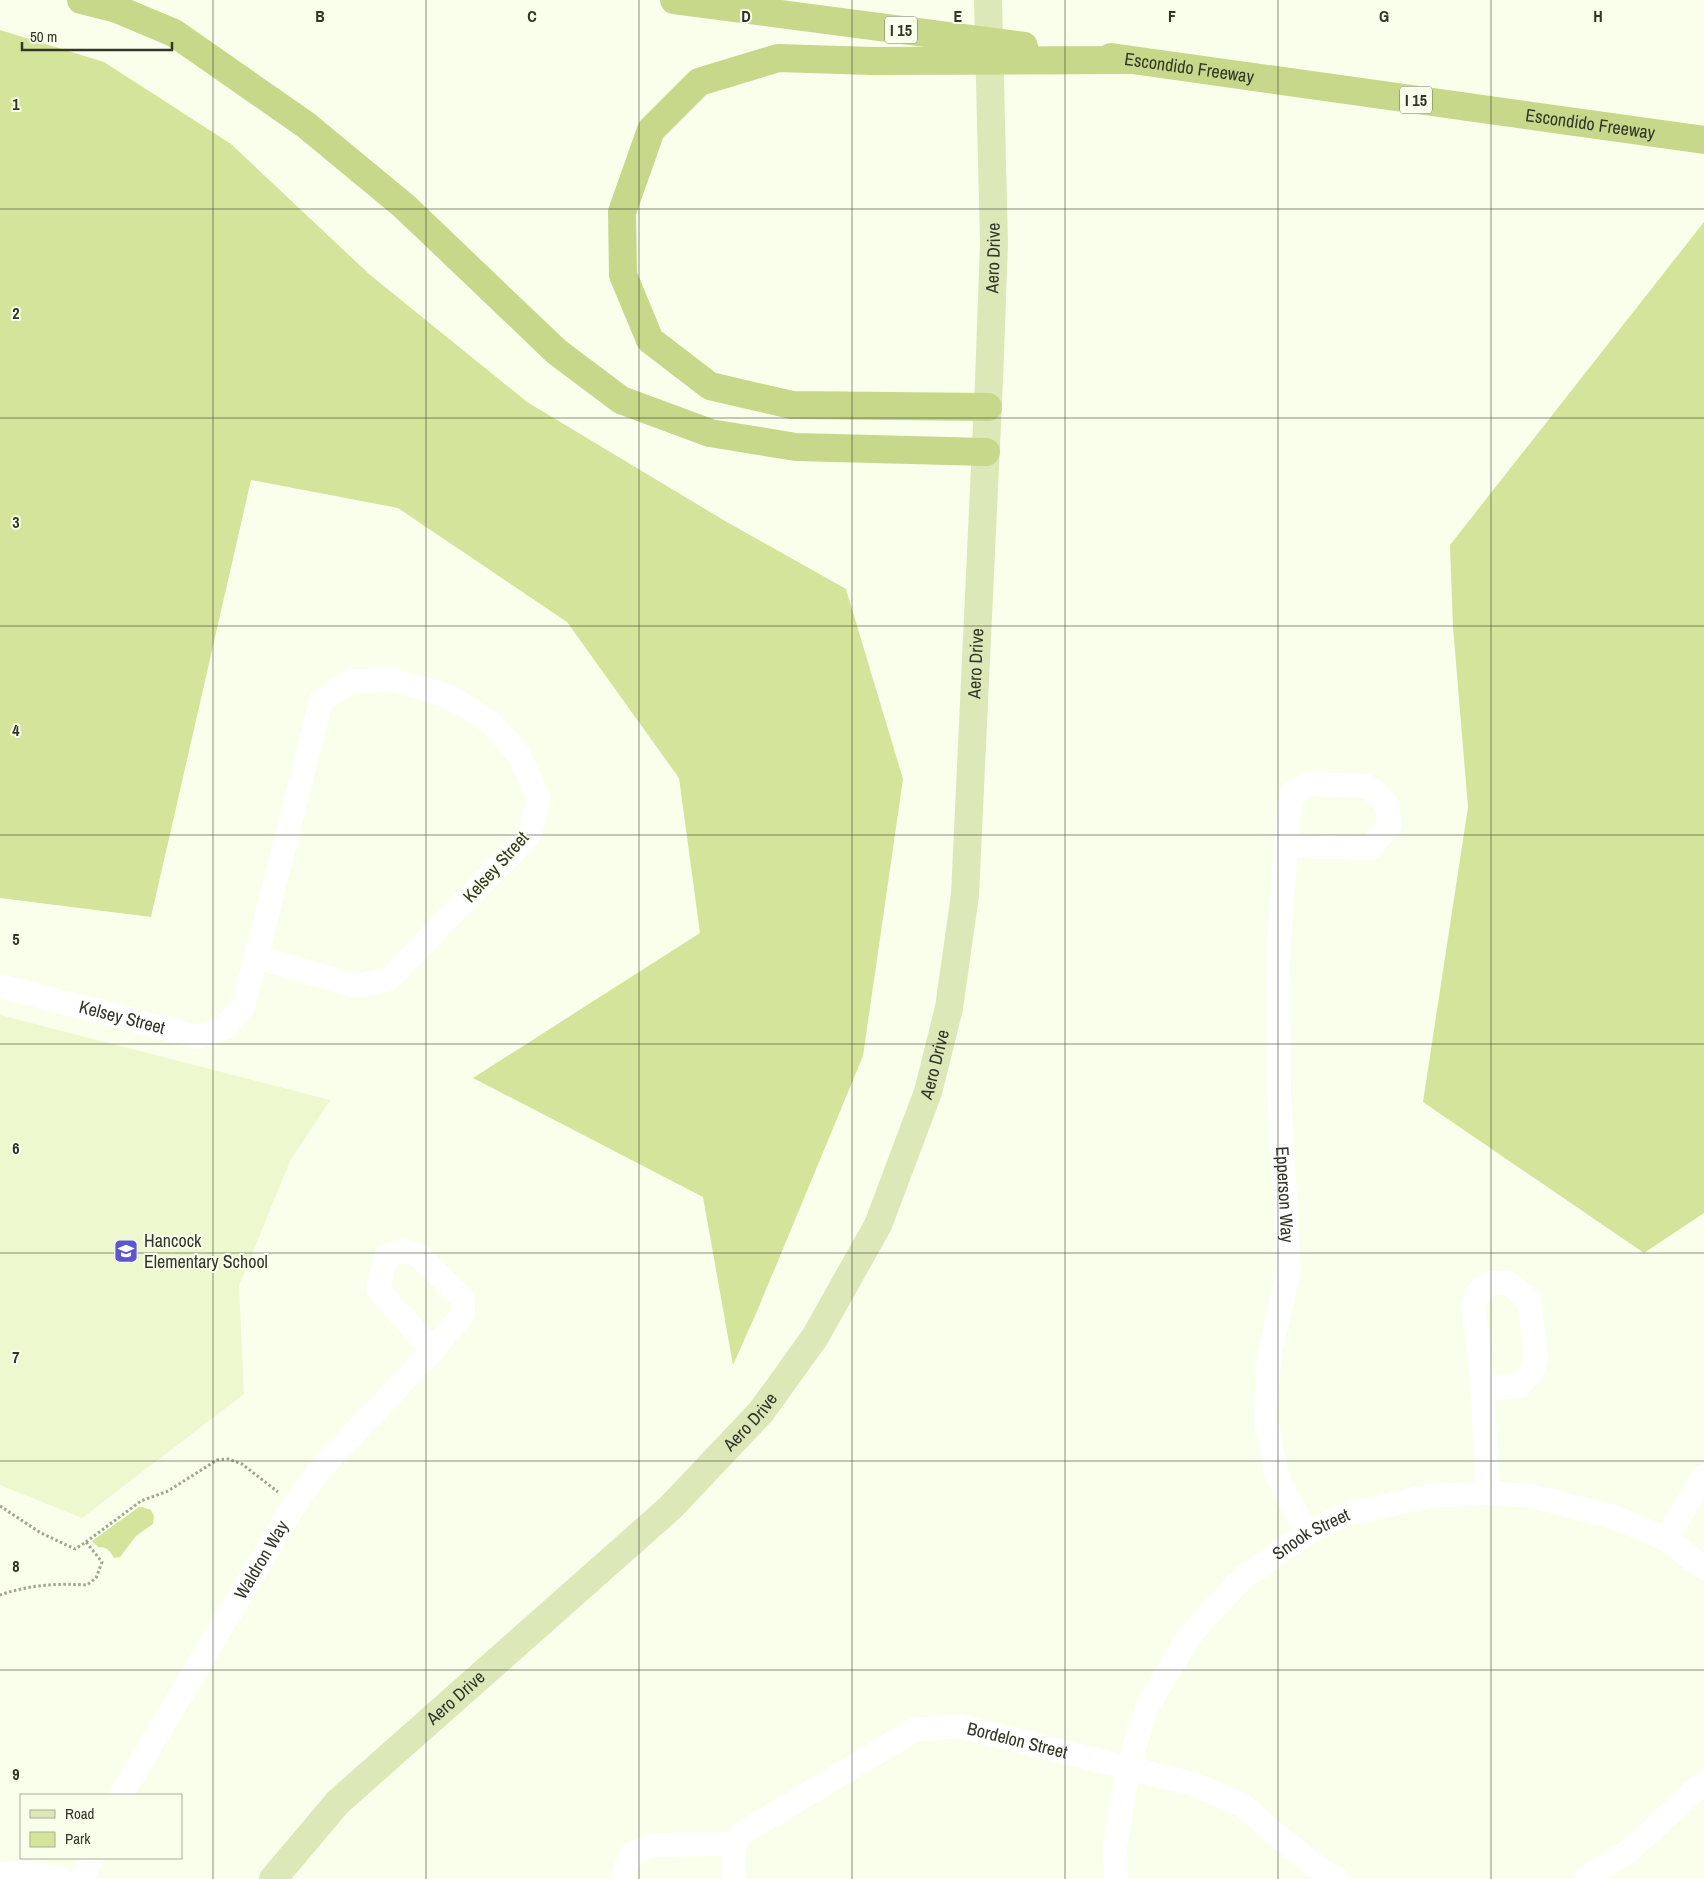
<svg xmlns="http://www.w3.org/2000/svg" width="1704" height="1879" viewBox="0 0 1704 1879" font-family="'Archivo Narrow',sans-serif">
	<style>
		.built { fill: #edf8ce }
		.green { fill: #d4e49a }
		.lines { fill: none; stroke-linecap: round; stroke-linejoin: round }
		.path { stroke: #a0a593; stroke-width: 3; stroke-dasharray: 2.5 2.5; stroke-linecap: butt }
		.minor { stroke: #fff; stroke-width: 24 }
		.major { stroke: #dde8b9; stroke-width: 28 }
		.highway { stroke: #c7d88a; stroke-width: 28 }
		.grid { fill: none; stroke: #323527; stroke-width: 1; stroke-opacity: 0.55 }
		.labels { text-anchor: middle; stroke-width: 4; stroke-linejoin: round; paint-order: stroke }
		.shield { fill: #f9ffea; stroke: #6e7262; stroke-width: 1 }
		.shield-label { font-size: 16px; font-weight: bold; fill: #323527 }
		.street-label { font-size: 18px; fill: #323527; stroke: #f9ffea }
		.poi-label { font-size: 18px; fill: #323527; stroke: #f9ffea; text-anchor: start }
		.grid-label { font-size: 16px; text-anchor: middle; font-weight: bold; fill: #323527; stroke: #f9ffea; stroke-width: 4; stroke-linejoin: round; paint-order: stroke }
	</style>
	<rect width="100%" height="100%" fill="#f9ffea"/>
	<!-- built -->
	<polygon class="built" points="0,1015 330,1100 290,1161 239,1286 244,1394 82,1518 0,1485"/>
	<!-- green -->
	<g class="green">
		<polygon points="0,30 104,62 231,144 369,274 527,402 725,521 846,589 903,779 863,1056 758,1309 733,1365 703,1197 473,1078 700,933 679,778 567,622 398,508 251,480 151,917 0,898"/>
		<polygon points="1704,222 1704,1213 1644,1253 1423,1102 1468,807 1453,627 1450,545"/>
		<path d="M139,1507H142L151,1510L154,1516L153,1524L136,1536L120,1557L114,1558C110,1550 106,1547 98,1547L92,1541Z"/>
	</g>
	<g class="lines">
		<!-- path -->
		<g class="path">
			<path d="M0,1506L41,1533L75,1549L86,1542L102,1562L96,1578L87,1585C57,1583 28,1585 0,1595"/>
			<polyline points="86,1542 141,1501 168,1491 217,1460 228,1459 242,1464 278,1492"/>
		</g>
		<!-- minor -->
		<g class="minor">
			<polygon points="393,680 448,696 492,723 519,755 539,799 529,835 389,979 357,986 256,957 321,701 351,681"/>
			<polygon points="1309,784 1366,786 1379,795 1388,807 1389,825 1370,848 1286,846 1291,794"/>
			<path id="s1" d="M1286,846L1278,955L1279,1093L1289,1270L1269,1356L1266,1420L1277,1476L1307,1533"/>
			<path id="s2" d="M0,986L198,1037L224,1028L243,1006L256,957"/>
			<polygon points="402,1251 419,1256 463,1299 463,1314 433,1350 378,1290 386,1256"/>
			<polygon points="1491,1283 1508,1283 1529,1300 1536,1357 1532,1372 1519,1386 1483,1389 1473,1305 1480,1290"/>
			<polyline points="1483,1389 1487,1493"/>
			<polyline points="1666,1539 1704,1476"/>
			<path id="s3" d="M121,1795L296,1502L321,1468L433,1350"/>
			<polyline points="0,1874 28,1873 61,1879"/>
			<polyline points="82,1879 92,1858"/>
			<polyline points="624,1879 623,1874 632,1854 654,1845 733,1844"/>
			<path id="s4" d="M734,1879L733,1844L741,1834L914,1730L959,1726L1193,1784L1243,1805L1269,1829L1323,1872L1337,1879"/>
			<path id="s5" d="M1116,1879L1115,1846L1128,1767L1147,1707L1188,1638L1214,1608L1242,1579L1307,1533L1348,1514L1430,1496L1487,1493L1532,1496L1614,1517L1666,1539L1704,1568"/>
			<polyline points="1585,1879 1630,1850 1704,1782"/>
		</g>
		<!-- major -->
		<path class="major" id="s6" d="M273,1879L338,1802L670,1508L761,1412L815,1337L878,1225L928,1092L949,1008L965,895L989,381L994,243L988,0"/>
		<!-- highway -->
		<g class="highway">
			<polyline points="81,0 117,9 174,33 306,125 404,206 557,352 621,400 710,433 796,447 986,452"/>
			<polyline points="674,0 1024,46"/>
			<path id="s7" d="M1111,57L1704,140"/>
			<polyline points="988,407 792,405 710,386 650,340 623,275 622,212 651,130 699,82 778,58 872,61 1129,60"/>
		</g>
	</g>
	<!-- grid -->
	<path class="grid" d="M213,0V1879M426,0V1879M639,0V1879M852,0V1879M1065,0V1879M1278,0V1879M1491,0V1879M0,209H1704M0,418H1704M0,626H1704M0,835H1704M0,1044H1704M0,1253H1704M0,1461H1704M0,1670H1704"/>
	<!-- icons -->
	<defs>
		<g id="school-square" transform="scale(1.25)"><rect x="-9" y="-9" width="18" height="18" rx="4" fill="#5e56ce" stroke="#f9ffea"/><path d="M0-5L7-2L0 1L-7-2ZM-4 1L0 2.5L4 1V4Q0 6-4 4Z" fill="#fff"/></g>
	</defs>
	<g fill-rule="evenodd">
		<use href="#school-square" x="126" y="1251"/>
	</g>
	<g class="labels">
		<!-- shield labels -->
		<g class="shield">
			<rect x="885" y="16.5" width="32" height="27" rx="4"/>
			<rect x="1400" y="86.5" width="32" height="27" rx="4"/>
		</g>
		<g class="shield-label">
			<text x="901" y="36">I 15</text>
			<text x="1416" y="106">I 15</text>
		</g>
		<!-- street labels -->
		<g class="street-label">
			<text dy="6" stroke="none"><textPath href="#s7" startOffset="79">Escondido Freeway</textPath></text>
			<text dy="6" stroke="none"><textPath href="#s7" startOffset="484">Escondido Freeway</textPath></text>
			<text dy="6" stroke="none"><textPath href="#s6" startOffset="1878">Aero Drive</textPath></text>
			<text dy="6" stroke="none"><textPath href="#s6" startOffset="1472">Aero Drive</textPath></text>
			<text transform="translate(496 867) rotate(-48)" y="6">Kelsey Street</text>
			<text dy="6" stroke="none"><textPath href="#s2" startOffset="126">Kelsey Street</textPath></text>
			<text dy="6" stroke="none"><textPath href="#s6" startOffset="1068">Aero Drive</textPath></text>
			<text dy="6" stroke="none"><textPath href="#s1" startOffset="349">Epperson Way</textPath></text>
			<text dy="6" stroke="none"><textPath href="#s6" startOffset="662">Aero Drive</textPath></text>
			<text dy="6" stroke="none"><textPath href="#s5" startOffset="419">Snook Street</textPath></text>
			<text dy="6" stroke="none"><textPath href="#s3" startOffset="274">Waldron Way</textPath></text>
			<text dy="6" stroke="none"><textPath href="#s6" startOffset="258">Aero Drive</textPath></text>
			<text dy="6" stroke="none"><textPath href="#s4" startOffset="355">Bordelon Street</textPath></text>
		</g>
		<!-- poi labels -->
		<g class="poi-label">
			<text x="144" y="1247">Hancock<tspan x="144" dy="21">Elementary School</tspan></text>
		</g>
	</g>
	<g class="grid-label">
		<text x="320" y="22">B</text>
		<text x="532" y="22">C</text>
		<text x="746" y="22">D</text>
		<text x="958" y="22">E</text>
		<text x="1172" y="22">F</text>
		<text x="1384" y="22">G</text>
		<text x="1598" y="22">H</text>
		<text x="16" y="110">1</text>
		<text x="16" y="319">2</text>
		<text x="16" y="528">3</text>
		<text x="16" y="736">4</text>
		<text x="16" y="945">5</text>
		<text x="16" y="1154">6</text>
		<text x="16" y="1363">7</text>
		<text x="16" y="1572">8</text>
		<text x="16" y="1780">9</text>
	</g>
	<!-- legend -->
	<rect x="20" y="1794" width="162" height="65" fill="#f9ffea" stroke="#a9ae9c"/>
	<rect x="30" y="1810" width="25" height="8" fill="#dde8b9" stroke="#a9ae9c"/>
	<text x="65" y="1819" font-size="15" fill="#323527">Road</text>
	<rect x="30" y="1832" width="25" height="15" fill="#d4e49a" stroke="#a9ae9c"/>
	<text x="65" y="1844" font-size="15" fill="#323527">Park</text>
	<!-- scale -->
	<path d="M22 42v8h150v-8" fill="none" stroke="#323527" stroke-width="2.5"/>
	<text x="30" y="42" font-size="15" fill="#323527" stroke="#f9ffea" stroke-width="4" paint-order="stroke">50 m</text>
</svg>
